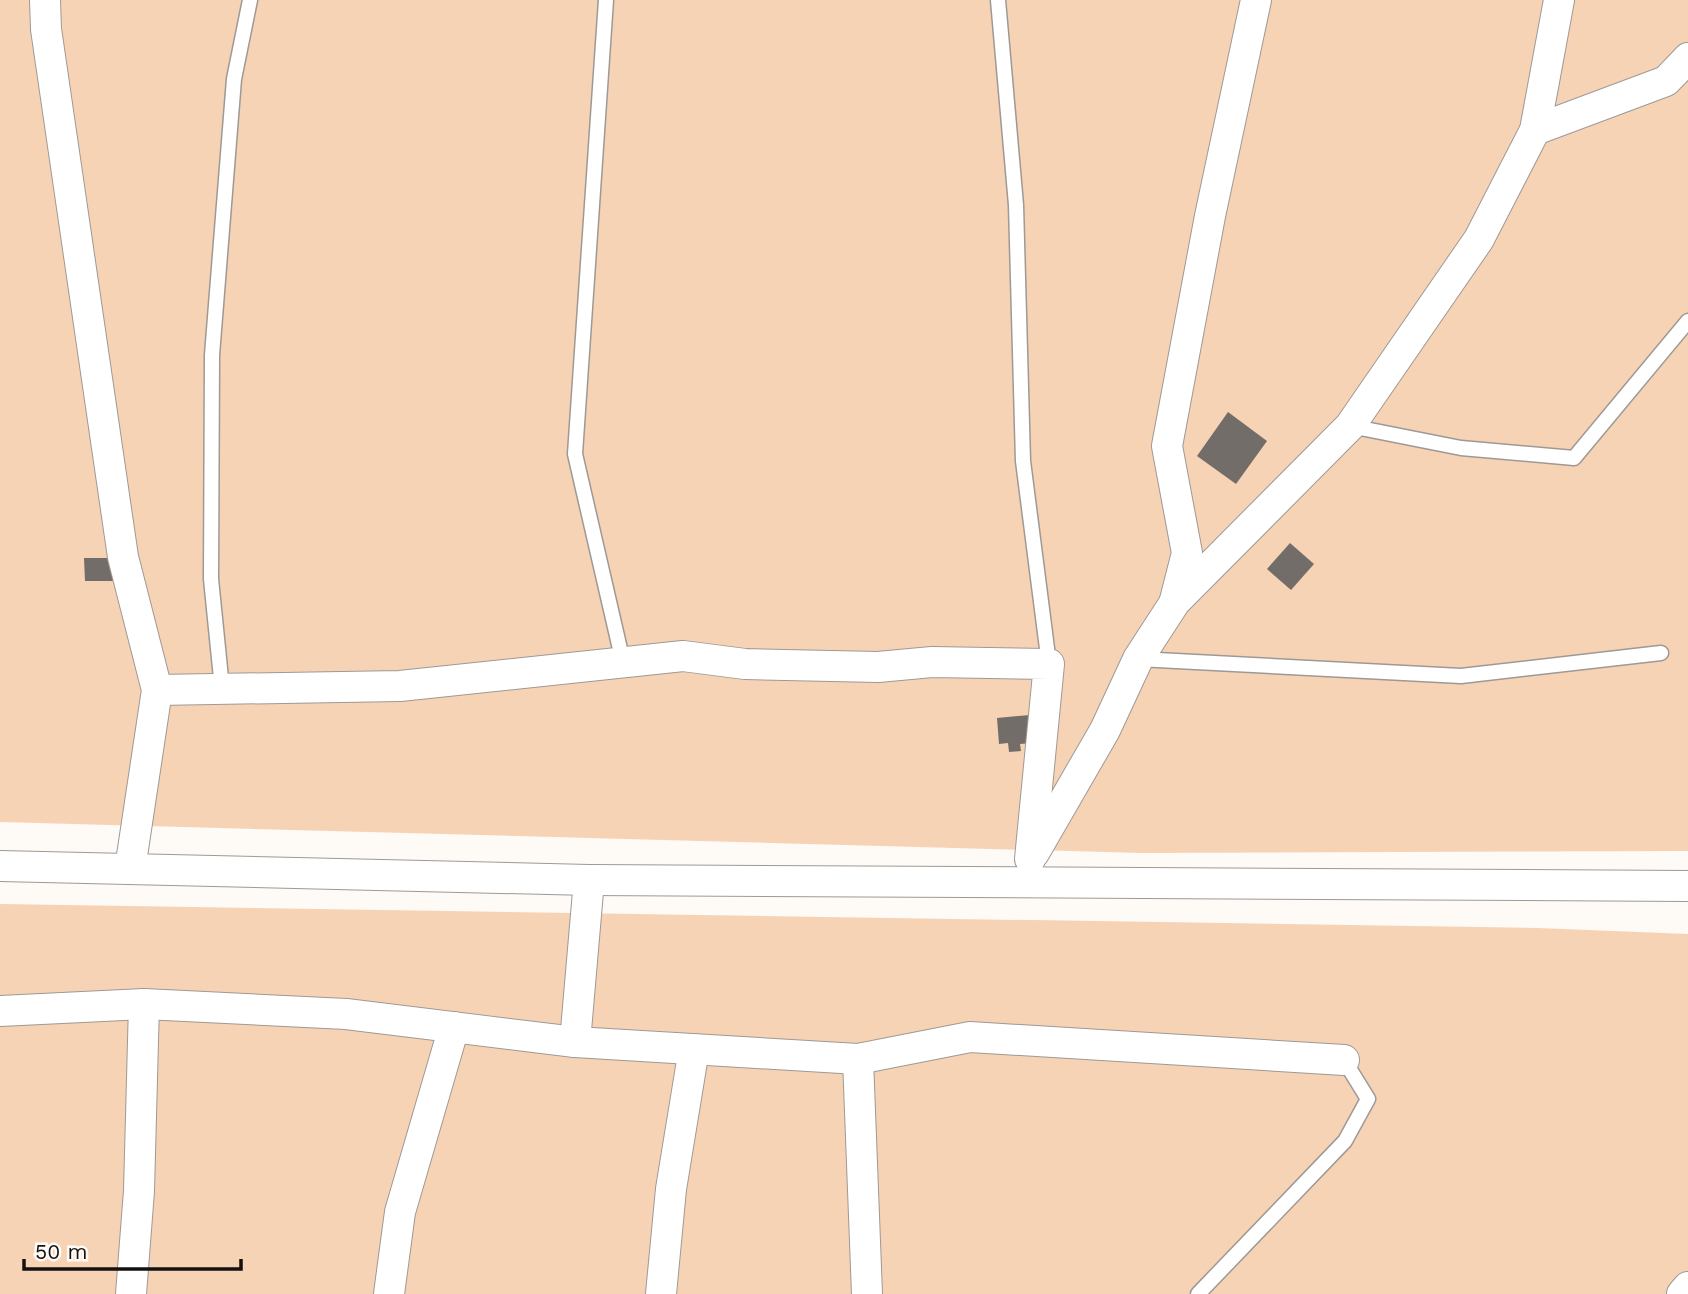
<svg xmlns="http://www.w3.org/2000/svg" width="1688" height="1294" viewBox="0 0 1688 1294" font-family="'Work Sans',sans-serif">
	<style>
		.green { fill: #f7d3b5 }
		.building { fill: #726d69 }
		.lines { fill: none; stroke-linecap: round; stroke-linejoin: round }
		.service-casing { stroke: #9e9995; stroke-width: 17 }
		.minor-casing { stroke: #9e9995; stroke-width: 32 }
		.service { stroke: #fff; stroke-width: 14 }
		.minor { stroke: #fff; stroke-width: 30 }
	</style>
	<rect width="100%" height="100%" fill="#fefaf6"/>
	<!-- green -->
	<g class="green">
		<polygon points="0,0 1688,0 1688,851 1141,853 0,822"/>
		<polygon points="0,904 1538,928 1688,934 1688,1294 0,1294"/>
	</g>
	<!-- building -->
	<g class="building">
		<polygon points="1228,412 1267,441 1236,484 1197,456"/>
		<polygon points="1290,543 1314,564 1291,590 1267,569"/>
		<polygon points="84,558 113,558 114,581 85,581"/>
		<polygon points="1030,715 1033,743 1020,744 1021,751 1009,752 1008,743 999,744 997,718"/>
	</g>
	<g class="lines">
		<!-- service casing -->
		<g class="service-casing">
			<g id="service">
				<polyline points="606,0 575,454 623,662"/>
				<polyline points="998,0 1016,205 1023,461 1049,664"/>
				<polyline points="1350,426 1461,448 1574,458 1688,321"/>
				<polyline points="1138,659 1461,676 1661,653"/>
				<polyline points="222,688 211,579 212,355 234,79 250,0"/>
				<polyline points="1198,1294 1345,1141 1368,1099 1344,1060"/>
			</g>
		</g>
		<!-- minor casing -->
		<g class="minor-casing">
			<g id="minor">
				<polyline points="45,0 46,29 123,557 157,690 130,869"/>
				<polyline points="1535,130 1666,81 1688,58"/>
				<polyline points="1175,600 1187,553 1167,446 1210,216 1256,0"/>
				<polyline points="157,690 400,686 683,656 745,664 878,667 932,662 1049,664 1030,859"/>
				<polyline points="1034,853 1105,730 1138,659 1175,602 1350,426 1479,239 1535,130 1559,0"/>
				<polyline points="0,866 589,880 1688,886"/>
				<polyline points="0,1011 144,1004 346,1014 575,1042 858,1059 970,1037 1344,1060"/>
				<polyline points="575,1042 589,880"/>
				<polyline points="858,1059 867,1294"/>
				<polyline points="131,1294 139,1191 144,1004"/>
				<polyline points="389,1294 400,1212 454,1027"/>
				<polyline points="661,1294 671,1189 694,1049"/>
				<polyline points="1682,1294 1688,1287"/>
			</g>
		</g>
		<!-- service -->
		<use href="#service" class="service"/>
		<!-- minor -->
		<use href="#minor" class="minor"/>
	</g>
	<!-- scale -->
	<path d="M24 1259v10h217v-10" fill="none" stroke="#141210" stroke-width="3.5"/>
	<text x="35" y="1259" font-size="21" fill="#141210" stroke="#fefaf6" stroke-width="5" paint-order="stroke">50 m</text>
</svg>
